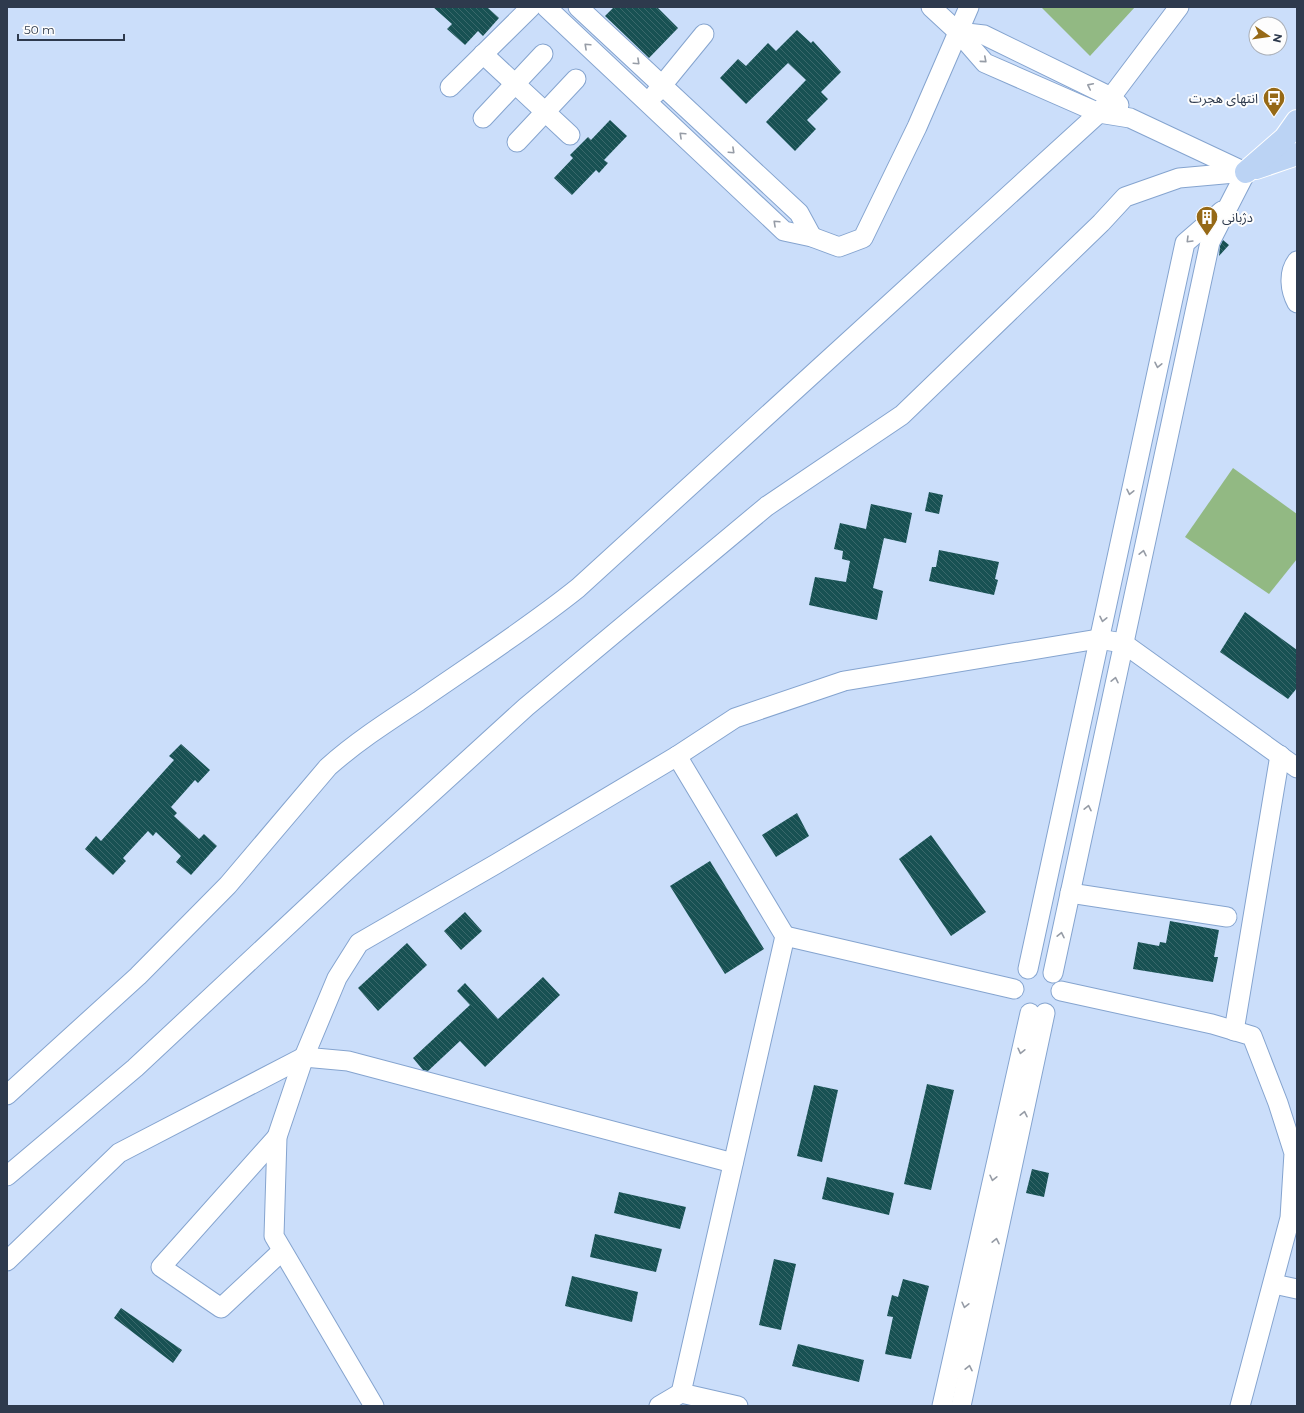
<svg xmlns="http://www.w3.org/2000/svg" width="1304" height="1413" viewBox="0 0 1304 1413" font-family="Montserrat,'Noto Sans Arabic',sans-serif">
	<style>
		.pitch { fill: #92b983 }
		.building { fill: url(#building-back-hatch) }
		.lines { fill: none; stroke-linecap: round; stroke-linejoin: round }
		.minor-casing { stroke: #85a4cf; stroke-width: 21 }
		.major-casing { stroke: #fff; stroke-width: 24 }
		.minor { stroke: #fff; stroke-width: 19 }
		.major { stroke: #bbd3f4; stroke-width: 22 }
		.oneway { stroke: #969ca6 }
		.labels { text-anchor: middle; stroke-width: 4; stroke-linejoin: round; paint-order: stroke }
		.poi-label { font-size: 13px; fill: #2e3a4d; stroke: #fdfdfd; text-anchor: end }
	</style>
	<defs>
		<pattern id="building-back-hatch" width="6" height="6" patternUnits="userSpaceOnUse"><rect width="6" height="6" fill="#185153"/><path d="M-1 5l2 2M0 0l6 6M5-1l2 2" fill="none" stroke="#3a686b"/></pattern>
	</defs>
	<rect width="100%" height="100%" fill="#cbdefa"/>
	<!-- pitch -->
	<g class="pitch">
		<polygon points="1041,7 1135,7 1090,56"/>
		<polygon points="1233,468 1297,514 1297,559 1269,594 1185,537"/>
	</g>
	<!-- building -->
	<g class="building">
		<polygon points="433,7 487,7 499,18 483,36 478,31 465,45 447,29 452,24"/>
		<polygon points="614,7 657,7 678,28 649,58 605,16"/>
		<polygon points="797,30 811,43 813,41 841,72 821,92 828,99 807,120 816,129 795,151 766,122 806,80 788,63 746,104 720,78 738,59 746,66 768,43 776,51"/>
		<polygon points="610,120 627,136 604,160 608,163 599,173 596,170 572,195 554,178 573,158 570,155 588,137 591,140"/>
		<polygon points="1223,240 1229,245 1219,256 1220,246"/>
		<polygon points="929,492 943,495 939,514 925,511"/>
		<polygon points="871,504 912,513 906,543 884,538 873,588 883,591 877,620 809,605 815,577 846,582 850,561 842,559 843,551 834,549 840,523 866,529"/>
		<polygon points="939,550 999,562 995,579 998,580 994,595 929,581 932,567 936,567"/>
		<polygon points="1245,612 1297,650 1297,688 1288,699 1220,652"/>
		<polygon points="181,744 210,770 198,783 195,780 171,807 177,813 174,816 199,839 204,834 217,846 191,875 176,862 181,856 156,832 153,836 148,831 123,858 126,861 113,875 85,849 96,836 101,841 174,760 169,756"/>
		<polygon points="797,813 809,836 776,857 762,835"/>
		<polygon points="931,835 986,912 951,936 899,859"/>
		<polygon points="710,861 764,949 725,974 670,886"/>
		<polygon points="465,912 482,931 461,950 444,931"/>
		<polygon points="1170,921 1219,930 1214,957 1218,957 1213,982 1133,969 1138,942 1159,946 1160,942 1166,943"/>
		<polygon points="407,943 427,965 378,1011 358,988"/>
		<polygon points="543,977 560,995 485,1067 460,1041 428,1071 423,1070 413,1058 470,1005 457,991 465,983 498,1019"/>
		<polygon points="927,1084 954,1090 931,1190 904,1184"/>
		<polygon points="814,1085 838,1090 822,1162 797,1156"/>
		<polygon points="1032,1169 1049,1173 1044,1197 1026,1193"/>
		<polygon points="827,1177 894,1193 889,1215 822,1199"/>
		<polygon points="619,1192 686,1207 680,1229 614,1213"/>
		<polygon points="595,1234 662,1249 656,1272 590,1257"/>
		<polygon points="774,1259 796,1264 781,1330 759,1325"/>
		<polygon points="572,1276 638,1292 632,1322 565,1306"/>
		<polygon points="903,1279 929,1286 911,1359 885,1354 893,1317 887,1316 892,1295 898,1297"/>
		<polygon points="121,1308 182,1350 173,1363 114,1318"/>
		<polygon points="798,1344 864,1360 859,1382 792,1366"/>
	</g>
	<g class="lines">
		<!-- minor casing -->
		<g class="minor-casing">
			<g id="minor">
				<polyline points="546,7 784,231 812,237 839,247 863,238 917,127 969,7"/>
				<polyline points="578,7 799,213 812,237"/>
				<polyline points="931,7 958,32 985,63 1099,113 1130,118 1245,172"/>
				<polyline points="958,32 984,35 1111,97 1119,105"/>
				<polyline points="483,54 570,135"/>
				<polyline points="450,87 531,7"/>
				<polyline points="655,94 704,34"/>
				<polyline points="483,118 543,54"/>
				<polyline points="517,142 576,79"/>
				<path d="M1297,261C1288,273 1290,290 1297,303"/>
				<polyline points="677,756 496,864 359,943 337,978 304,1057 348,1061 733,1163"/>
				<polyline points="1070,893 1227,917"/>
				<polyline points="785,936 677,756 735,718 844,681 1098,639 1123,643 1297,768"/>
				<polyline points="1028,969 1185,243 1222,211"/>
				<polyline points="1053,973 1210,242 1246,172"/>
				<polyline points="1061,991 1212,1024 1252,1036 1278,1103 1294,1153 1290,1218 1240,1406"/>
				<polyline points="1234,1031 1280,755"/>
				<polyline points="304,1057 277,1137 274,1236 374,1406"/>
				<path d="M7,1095L138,976L228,885L328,767C356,742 387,722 419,701C472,664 527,629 578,588L1099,113L1179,7"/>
				<polyline points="277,1137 161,1267 221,1308 282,1251"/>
				<polyline points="7,1176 135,1068 346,871 526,707 767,506 902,415 1101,223 1125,197 1179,178 1246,172"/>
				<polyline points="7,1261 119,1153 304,1057"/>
				<polyline points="1274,1284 1297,1289"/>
				<polyline points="659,1406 681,1393"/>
				<polyline points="738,1406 681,1393 785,936 1014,989"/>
				<polyline points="942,1406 1030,1013"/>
				<polyline points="961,1406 1045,1013"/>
			</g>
		</g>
		<!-- major casing -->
		<g class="major-casing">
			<g id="major">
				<polyline points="1256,168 1297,154"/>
				<polyline points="1246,172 1285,138 1297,121"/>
			</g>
		</g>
		<!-- minor -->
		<use href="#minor" class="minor"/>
		<!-- major -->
		<use href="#major" class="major"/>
	</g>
	<!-- one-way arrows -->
	<defs><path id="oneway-chevron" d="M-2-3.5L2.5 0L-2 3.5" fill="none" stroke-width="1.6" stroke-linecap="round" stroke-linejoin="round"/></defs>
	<g class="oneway">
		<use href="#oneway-chevron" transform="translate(587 46) rotate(-137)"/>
		<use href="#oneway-chevron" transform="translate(984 60) rotate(41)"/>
		<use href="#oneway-chevron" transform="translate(637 62) rotate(43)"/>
		<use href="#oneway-chevron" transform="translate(1090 86) rotate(-154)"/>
		<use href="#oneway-chevron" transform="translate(682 135) rotate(-137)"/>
		<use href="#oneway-chevron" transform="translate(732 151) rotate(43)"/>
		<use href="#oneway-chevron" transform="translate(776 223) rotate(-137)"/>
		<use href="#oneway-chevron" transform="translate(1189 240) rotate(135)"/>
		<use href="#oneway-chevron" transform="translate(1158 365) rotate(102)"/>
		<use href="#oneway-chevron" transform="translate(1130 492) rotate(102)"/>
		<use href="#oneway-chevron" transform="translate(1143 553) rotate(-78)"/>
		<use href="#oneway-chevron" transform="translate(1103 619) rotate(102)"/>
		<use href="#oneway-chevron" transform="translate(1115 680) rotate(-78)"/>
		<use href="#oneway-chevron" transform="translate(1088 808) rotate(-78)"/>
		<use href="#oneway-chevron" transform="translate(1061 935) rotate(-78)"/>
		<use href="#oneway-chevron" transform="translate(1021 1051) rotate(103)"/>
		<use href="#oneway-chevron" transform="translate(1024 1114) rotate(-78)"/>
		<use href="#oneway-chevron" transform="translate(993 1178) rotate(103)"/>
		<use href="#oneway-chevron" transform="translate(996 1241) rotate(-78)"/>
		<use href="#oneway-chevron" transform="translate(965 1305) rotate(103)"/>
		<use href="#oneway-chevron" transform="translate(969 1368) rotate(-78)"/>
	</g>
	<!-- icons -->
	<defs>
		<g id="bus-pin" transform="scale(1.15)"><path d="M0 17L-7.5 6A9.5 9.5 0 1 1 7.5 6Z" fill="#966916" stroke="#fdfdfd"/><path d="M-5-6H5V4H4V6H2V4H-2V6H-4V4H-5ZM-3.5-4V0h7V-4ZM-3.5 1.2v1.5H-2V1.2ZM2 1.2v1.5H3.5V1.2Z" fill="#fff"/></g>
		<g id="building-pin" transform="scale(1.15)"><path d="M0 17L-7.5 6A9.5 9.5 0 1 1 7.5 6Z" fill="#966916" stroke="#fdfdfd"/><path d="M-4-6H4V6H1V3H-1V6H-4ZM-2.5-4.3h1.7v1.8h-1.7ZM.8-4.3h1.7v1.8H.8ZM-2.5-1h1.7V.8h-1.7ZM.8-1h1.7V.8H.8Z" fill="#fff"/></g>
	</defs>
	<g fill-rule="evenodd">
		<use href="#bus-pin" x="1274" y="98"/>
		<use href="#building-pin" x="1207" y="217"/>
	</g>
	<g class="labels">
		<!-- poi labels -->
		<g class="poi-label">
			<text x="1258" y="103">انتهای هجرت</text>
			<text x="1222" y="222" text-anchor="start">دژبانی</text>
		</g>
	</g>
	<!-- border -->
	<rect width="1304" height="1413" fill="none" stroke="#2e3a4d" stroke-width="16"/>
	<!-- north arrow -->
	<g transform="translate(1268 36) rotate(103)"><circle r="19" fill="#fdfdfd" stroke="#aaafb7"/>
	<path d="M0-3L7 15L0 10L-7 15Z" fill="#966916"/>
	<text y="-6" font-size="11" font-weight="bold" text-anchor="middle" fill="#2e3a4d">N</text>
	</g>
	<!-- scale -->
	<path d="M18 34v6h106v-6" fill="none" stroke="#2e3a4d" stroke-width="2"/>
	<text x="24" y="34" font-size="12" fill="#2e3a4d" stroke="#fdfdfd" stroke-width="3" paint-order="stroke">50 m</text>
</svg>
